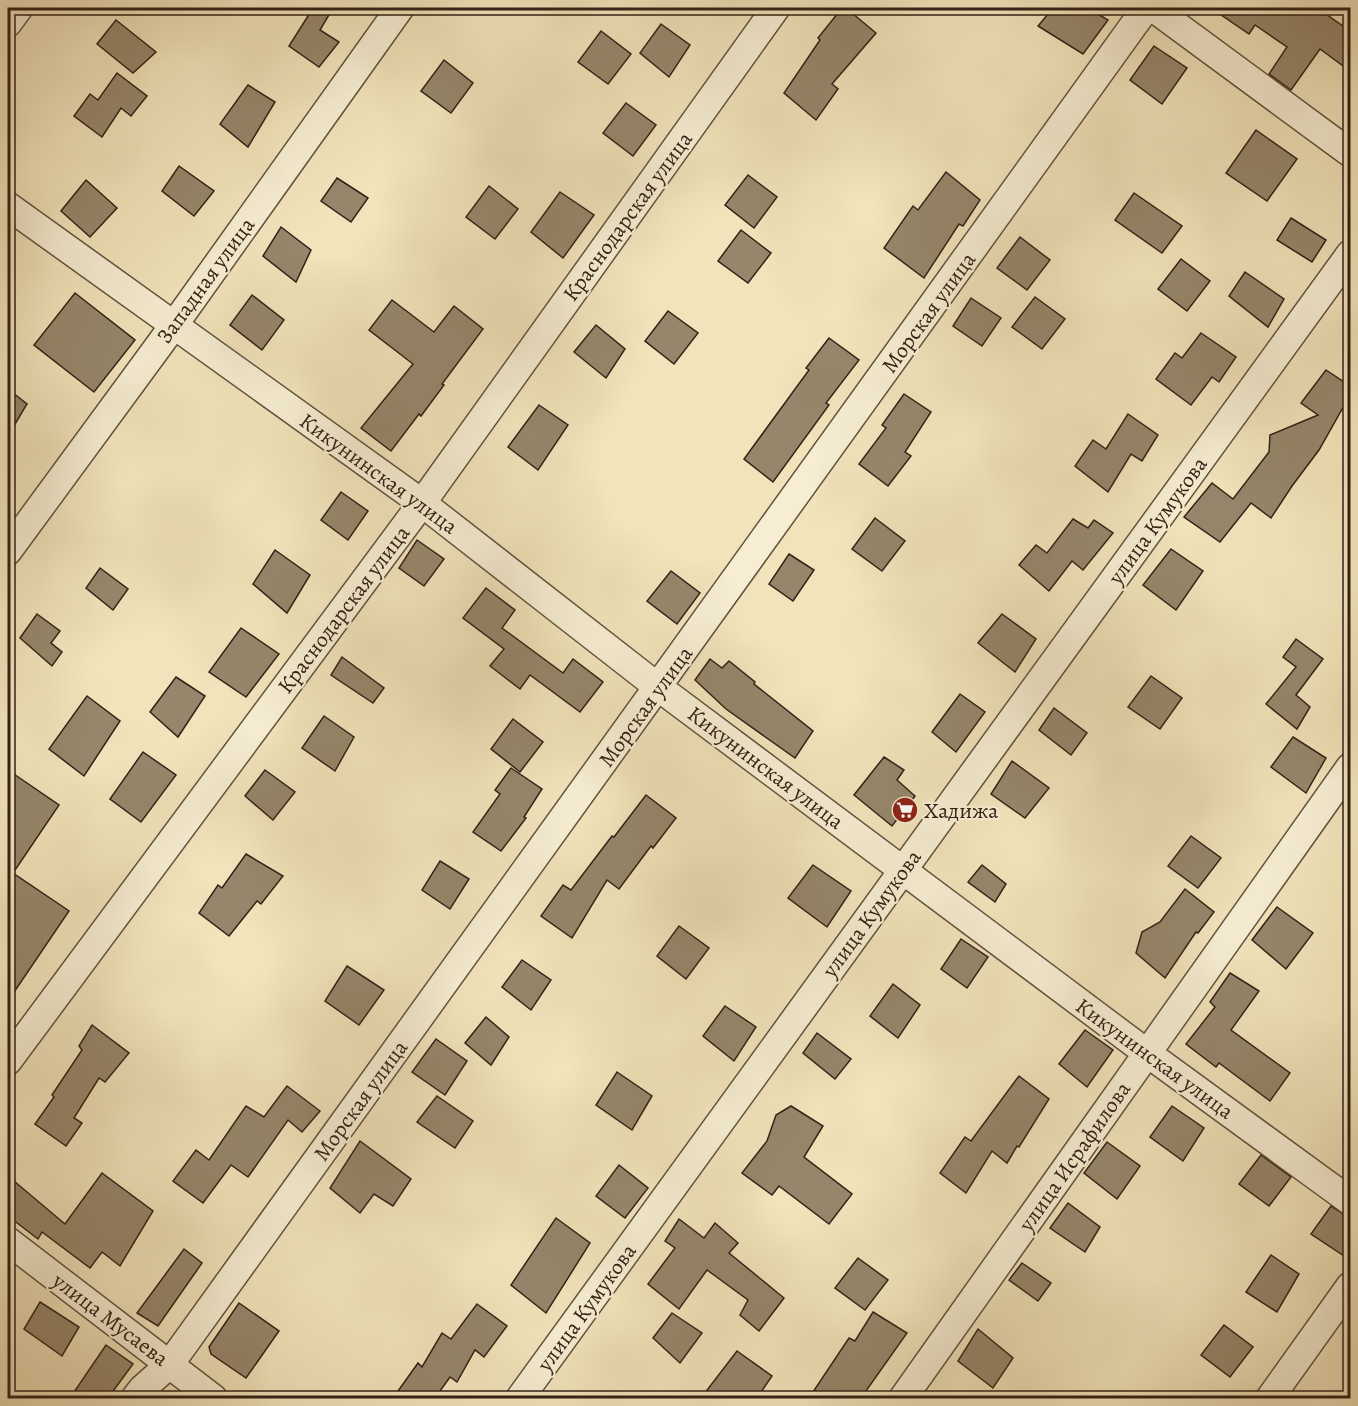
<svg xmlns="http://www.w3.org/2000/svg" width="1358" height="1406" viewBox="0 0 1358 1406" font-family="Alegreya,serif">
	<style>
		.building { fill: #96866b; stroke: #332116; stroke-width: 1.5 }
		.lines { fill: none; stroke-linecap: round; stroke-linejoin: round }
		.minor-casing { stroke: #62523f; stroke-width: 30 }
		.minor { stroke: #f6edd2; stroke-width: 27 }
		.labels { text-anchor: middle; stroke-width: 4.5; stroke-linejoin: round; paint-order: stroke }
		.street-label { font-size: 22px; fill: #332116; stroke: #f6edd2 }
		.poi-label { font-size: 22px; fill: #332116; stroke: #f6edd2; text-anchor: start }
	</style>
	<rect width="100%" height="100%" fill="#f1e3ba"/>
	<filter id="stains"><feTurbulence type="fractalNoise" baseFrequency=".00333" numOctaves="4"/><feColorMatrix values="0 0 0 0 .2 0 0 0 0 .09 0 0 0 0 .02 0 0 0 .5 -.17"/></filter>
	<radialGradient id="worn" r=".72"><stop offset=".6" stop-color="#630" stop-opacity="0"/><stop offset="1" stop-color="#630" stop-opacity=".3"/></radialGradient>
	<!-- building -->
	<g class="building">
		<polygon points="313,8 333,8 320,30 339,42 319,67 289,46"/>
		<polygon points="842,8 846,8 876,33 832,84 838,89 816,120 784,93 820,40 818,38"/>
		<polygon points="1053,8 1088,8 1108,20 1083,54 1038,26"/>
		<polygon points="1211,8 1317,8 1350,31 1350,71 1320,49 1291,90 1269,74 1287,47 1255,25 1249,34"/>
		<polygon points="116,20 156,52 133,73 97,44"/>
		<polygon points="661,24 690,45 669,77 640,53"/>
		<polygon points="601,31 631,54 608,84 578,62"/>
		<polygon points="1154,46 1187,68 1162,104 1130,80"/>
		<polygon points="444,60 473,83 451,113 421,91"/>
		<polygon points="117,73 147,96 131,116 121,108 102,137 74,116 90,94 98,100"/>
		<polygon points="248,85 275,102 248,147 220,124"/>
		<polygon points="626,103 656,125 633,156 603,133"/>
		<polygon points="1256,130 1297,159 1267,201 1226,173"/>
		<polygon points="179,166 214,191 194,216 162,191"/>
		<polygon points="946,172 980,200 963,226 959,224 924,278 884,248 913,206 918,210"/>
		<polygon points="748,175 777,197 754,228 725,205"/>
		<polygon points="337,178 368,198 351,222 321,201"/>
		<polygon points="86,180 117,208 90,237 61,211"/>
		<polygon points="489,186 518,209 495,239 466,217"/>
		<polygon points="560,192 594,215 563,258 531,232"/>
		<polygon points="1134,193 1182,226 1162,253 1115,220"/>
		<polygon points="1291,218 1326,240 1312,262 1277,240"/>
		<polygon points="281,227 311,250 296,282 263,256"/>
		<polygon points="741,230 771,253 748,283 718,261"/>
		<polygon points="1020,237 1050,260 1027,290 997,268"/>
		<polygon points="1181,259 1210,281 1187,311 1158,289"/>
		<polygon points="1245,272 1284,299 1268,327 1229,296"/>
		<polygon points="75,293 135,340 94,392 34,345"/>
		<polygon points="252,295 284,320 262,350 230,325"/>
		<polygon points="1035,297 1065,319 1042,349 1012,327"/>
		<polygon points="971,298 1001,318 982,346 953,326"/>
		<polygon points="392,300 434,332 454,306 483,329 442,384 444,385 421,416 419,414 391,451 361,428 413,364 369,330"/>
		<polygon points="668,311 698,333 674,364 645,341"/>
		<polygon points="596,325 625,349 606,378 574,352"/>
		<polygon points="1201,333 1236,357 1219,382 1212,377 1191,405 1156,379 1175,353 1182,358"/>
		<polygon points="829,338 859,360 826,403 829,405 773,482 744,459 809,370 806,368"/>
		<polygon points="1326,370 1350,386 1350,395 1319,450 1292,486 1271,518 1251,503 1220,542 1184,517 1212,483 1233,499 1269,452 1270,435 1318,415 1301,403"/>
		<polygon points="8,389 27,404 8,436"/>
		<polygon points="904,394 931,412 905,452 911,456 888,486 859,464 886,428 882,425"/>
		<polygon points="539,405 568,425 538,470 508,447"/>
		<polygon points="1128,414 1158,435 1142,461 1131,454 1108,492 1075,466 1093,440 1106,449"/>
		<polygon points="341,492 368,511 348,540 321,520"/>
		<polygon points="875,518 905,541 882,571 852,549"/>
		<polygon points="1073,519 1088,528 1094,520 1113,533 1083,570 1072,561 1049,591 1019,565 1036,545 1047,553"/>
		<polygon points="417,540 444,559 424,586 399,568"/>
		<polygon points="1171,549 1203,571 1176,610 1143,585"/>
		<polygon points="275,550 310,575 287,613 253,584"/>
		<polygon points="789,554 814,570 793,601 769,584"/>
		<polygon points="100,568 128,589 113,610 86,588"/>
		<polygon points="671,571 700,593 677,624 647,601"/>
		<polygon points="486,588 515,610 502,628 563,673 573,659 603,682 580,712 530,675 520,689 490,666 504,649 463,618"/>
		<polygon points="37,614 60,631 51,643 62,652 52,666 20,638"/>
		<polygon points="1002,614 1036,639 1015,672 978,643"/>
		<polygon points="241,628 279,654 246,697 209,672"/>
		<polygon points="1296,639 1323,659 1296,695 1310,707 1297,729 1266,704 1296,667 1283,657"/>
		<polygon points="342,657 384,688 373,703 331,675"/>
		<polygon points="710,659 722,668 729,661 755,682 754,684 813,731 795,758 726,709 695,680"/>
		<polygon points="1151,676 1182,698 1160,729 1128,707"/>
		<polygon points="176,677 205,696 178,737 150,712"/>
		<polygon points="960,694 985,712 956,752 932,732"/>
		<polygon points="87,696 120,721 84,776 49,749"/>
		<polygon points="1054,708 1087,733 1071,755 1039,730"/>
		<polygon points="324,716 354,737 335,771 302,748"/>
		<polygon points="513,719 543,742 520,772 491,749"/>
		<polygon points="1293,737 1326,758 1306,793 1271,767"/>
		<polygon points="143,752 176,775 141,822 110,799"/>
		<polygon points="884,757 904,770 897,780 915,796 892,826 854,795"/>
		<polygon points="1012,761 1049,788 1025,818 991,794"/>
		<polygon points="511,768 542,789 524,817 526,818 501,851 473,832 500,794 495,790"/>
		<polygon points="8,770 59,805 13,873 69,911 8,1001"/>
		<polygon points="265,770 295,792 273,820 245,796"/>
		<polygon points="646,795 676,818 653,848 651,846 619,889 607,880 572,938 541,916 563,885 571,890 612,836 614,837"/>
		<polygon points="1191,836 1221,858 1198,888 1168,866"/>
		<polygon points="246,854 283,876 261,904 257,901 229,936 199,913 218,885 222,888"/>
		<polygon points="440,861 469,879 450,909 422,890"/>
		<polygon points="813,865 851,891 827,927 788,898"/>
		<polygon points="982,865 1006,884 995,902 968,882"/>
		<polygon points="1185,889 1214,912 1198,933 1196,932 1165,978 1136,953 1142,932 1160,922"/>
		<polygon points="1277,907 1313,933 1286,969 1252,940"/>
		<polygon points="679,926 709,948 686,979 657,956"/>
		<polygon points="961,939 988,957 967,988 941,969"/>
		<polygon points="522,960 551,980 531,1010 502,987"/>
		<polygon points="347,966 384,990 359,1025 325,1001"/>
		<polygon points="1230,973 1259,991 1231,1030 1290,1073 1270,1101 1219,1063 1216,1067 1186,1044 1215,1007 1210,1002"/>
		<polygon points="893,984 920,1005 898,1038 870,1016"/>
		<polygon points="725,1006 756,1027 734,1061 703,1036"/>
		<polygon points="486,1017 509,1037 491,1065 465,1043"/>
		<polygon points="92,1025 129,1053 105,1082 99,1078 74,1118 82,1123 66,1146 35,1124 54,1097 52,1095 82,1050 79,1046"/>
		<polygon points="1085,1030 1113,1050 1087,1087 1059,1064"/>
		<polygon points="817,1033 851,1059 835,1079 803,1053"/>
		<polygon points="436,1039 467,1061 445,1095 412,1072"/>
		<polygon points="617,1072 652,1096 632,1130 596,1105"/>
		<polygon points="1019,1076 1049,1099 1019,1147 1017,1146 1007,1163 992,1151 966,1193 940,1173 965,1137 971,1141"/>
		<polygon points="287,1086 320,1111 302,1132 288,1120 248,1177 231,1165 203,1203 173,1181 196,1150 209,1160 246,1106 264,1117"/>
		<polygon points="437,1096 473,1121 455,1148 417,1122"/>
		<polygon points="791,1106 823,1126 804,1157 852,1194 829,1224 779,1186 772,1195 742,1173 767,1141 776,1115"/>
		<polygon points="1172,1106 1204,1128 1183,1161 1150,1137"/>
		<polygon points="360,1141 411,1179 393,1206 374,1194 360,1213 330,1188"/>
		<polygon points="1107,1142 1140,1166 1117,1199 1084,1173"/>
		<polygon points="1261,1155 1291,1177 1269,1206 1239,1184"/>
		<polygon points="619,1165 648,1188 625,1218 596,1196"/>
		<polygon points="102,1173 153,1211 120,1266 102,1252 90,1268 42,1232 38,1239 8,1216 8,1176 65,1224"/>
		<polygon points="1068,1203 1100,1227 1085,1252 1050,1228"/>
		<polygon points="1331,1206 1350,1218 1350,1246 1344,1256 1311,1234"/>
		<polygon points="556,1218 590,1243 546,1313 511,1285"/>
		<polygon points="679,1219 704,1238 715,1223 738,1243 729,1253 784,1298 759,1331 740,1315 748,1300 707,1270 679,1309 648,1284 675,1248 665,1241"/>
		<polygon points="184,1249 202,1263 158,1326 137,1313"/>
		<polygon points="1271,1255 1299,1274 1277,1312 1246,1292"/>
		<polygon points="858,1258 888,1280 865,1310 835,1288"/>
		<polygon points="1022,1263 1051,1283 1038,1301 1009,1280"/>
		<polygon points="40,1302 79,1327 62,1356 24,1329"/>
		<polygon points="239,1303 279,1331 246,1378 211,1354 209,1347"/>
		<polygon points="477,1304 507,1326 484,1357 475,1350 457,1382 450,1377 435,1398 393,1398 418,1363 422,1367 442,1333 451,1339"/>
		<polygon points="873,1312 907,1333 861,1398 809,1398 849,1338 855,1341"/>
		<polygon points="672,1313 702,1333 680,1363 653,1338"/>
		<polygon points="1224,1325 1253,1347 1230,1377 1201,1355"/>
		<polygon points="978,1329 1013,1358 993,1388 958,1361"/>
		<polygon points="106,1345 133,1364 108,1398 70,1398"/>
		<polygon points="737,1351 772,1376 757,1398 701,1398"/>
	</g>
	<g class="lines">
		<!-- minor casing -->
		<g class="minor-casing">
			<g id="minor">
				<polyline points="1153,8 1350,153"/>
				<polyline points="8,23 19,8"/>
				<polyline points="8,206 422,503 658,687 1147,1053 1350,1201"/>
				<polyline points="8,551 174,325 400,8"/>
				<polyline points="8,1061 422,503 776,8"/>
				<polyline points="8,1241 213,1398"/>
				<polyline points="135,1398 142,1389 170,1364 1146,8"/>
				<polyline points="520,1398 1350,254"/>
				<polyline points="903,1398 1350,767"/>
				<polyline points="1270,1398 1350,1286"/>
			</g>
		</g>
		<!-- minor -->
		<use href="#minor" class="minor"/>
	</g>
	<!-- icons -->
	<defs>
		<g id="supermarket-disc" transform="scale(1.35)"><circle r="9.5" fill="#8f2418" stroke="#f6edd2"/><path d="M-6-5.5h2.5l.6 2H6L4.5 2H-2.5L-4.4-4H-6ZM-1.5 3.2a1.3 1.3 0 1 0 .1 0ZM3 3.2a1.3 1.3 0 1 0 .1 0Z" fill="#fff"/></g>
	</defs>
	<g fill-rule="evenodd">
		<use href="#supermarket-disc" x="905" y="810"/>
	</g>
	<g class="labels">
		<!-- street labels -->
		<g class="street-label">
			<text transform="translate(627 216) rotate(-54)" y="8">Краснодарская улица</text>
			<text transform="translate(205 280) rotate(-54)" y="8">Западная улица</text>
			<text transform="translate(928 312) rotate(-54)" y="8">Морская улица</text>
			<text transform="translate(379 473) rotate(36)" y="8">Кикунинская улица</text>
			<text transform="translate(1157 520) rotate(-54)" y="8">улица Кумукова</text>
			<text transform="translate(343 609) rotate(-53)" y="8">Краснодарская улица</text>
			<text transform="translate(645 706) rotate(-54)" y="8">Морская улица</text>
			<text transform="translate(766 767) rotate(37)" y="8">Кикунинская улица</text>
			<text transform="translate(871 913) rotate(-54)" y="8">улица Кумукова</text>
			<text transform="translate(1155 1058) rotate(36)" y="8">Кикунинская улица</text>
			<text transform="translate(360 1100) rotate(-54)" y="8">Морская улица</text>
			<text transform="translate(1074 1156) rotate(-55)" y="8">улица Исрафилова</text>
			<text transform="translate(586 1307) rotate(-54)" y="8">улица Кумукова</text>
			<text transform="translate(111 1319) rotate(37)" y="8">улица Мусаева</text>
		</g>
		<!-- poi labels -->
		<g class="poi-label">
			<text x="924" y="818">Хадижа</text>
		</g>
	</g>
	<!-- margin -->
	<rect width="1358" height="1406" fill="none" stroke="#f1e3ba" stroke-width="30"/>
	<rect x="9" y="9" width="1340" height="1388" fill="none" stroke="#332116" stroke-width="3"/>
	<rect x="15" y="15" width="1328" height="1376" fill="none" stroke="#332116" stroke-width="1.5"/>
	<rect width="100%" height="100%" filter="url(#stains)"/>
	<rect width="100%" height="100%" fill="url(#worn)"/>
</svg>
